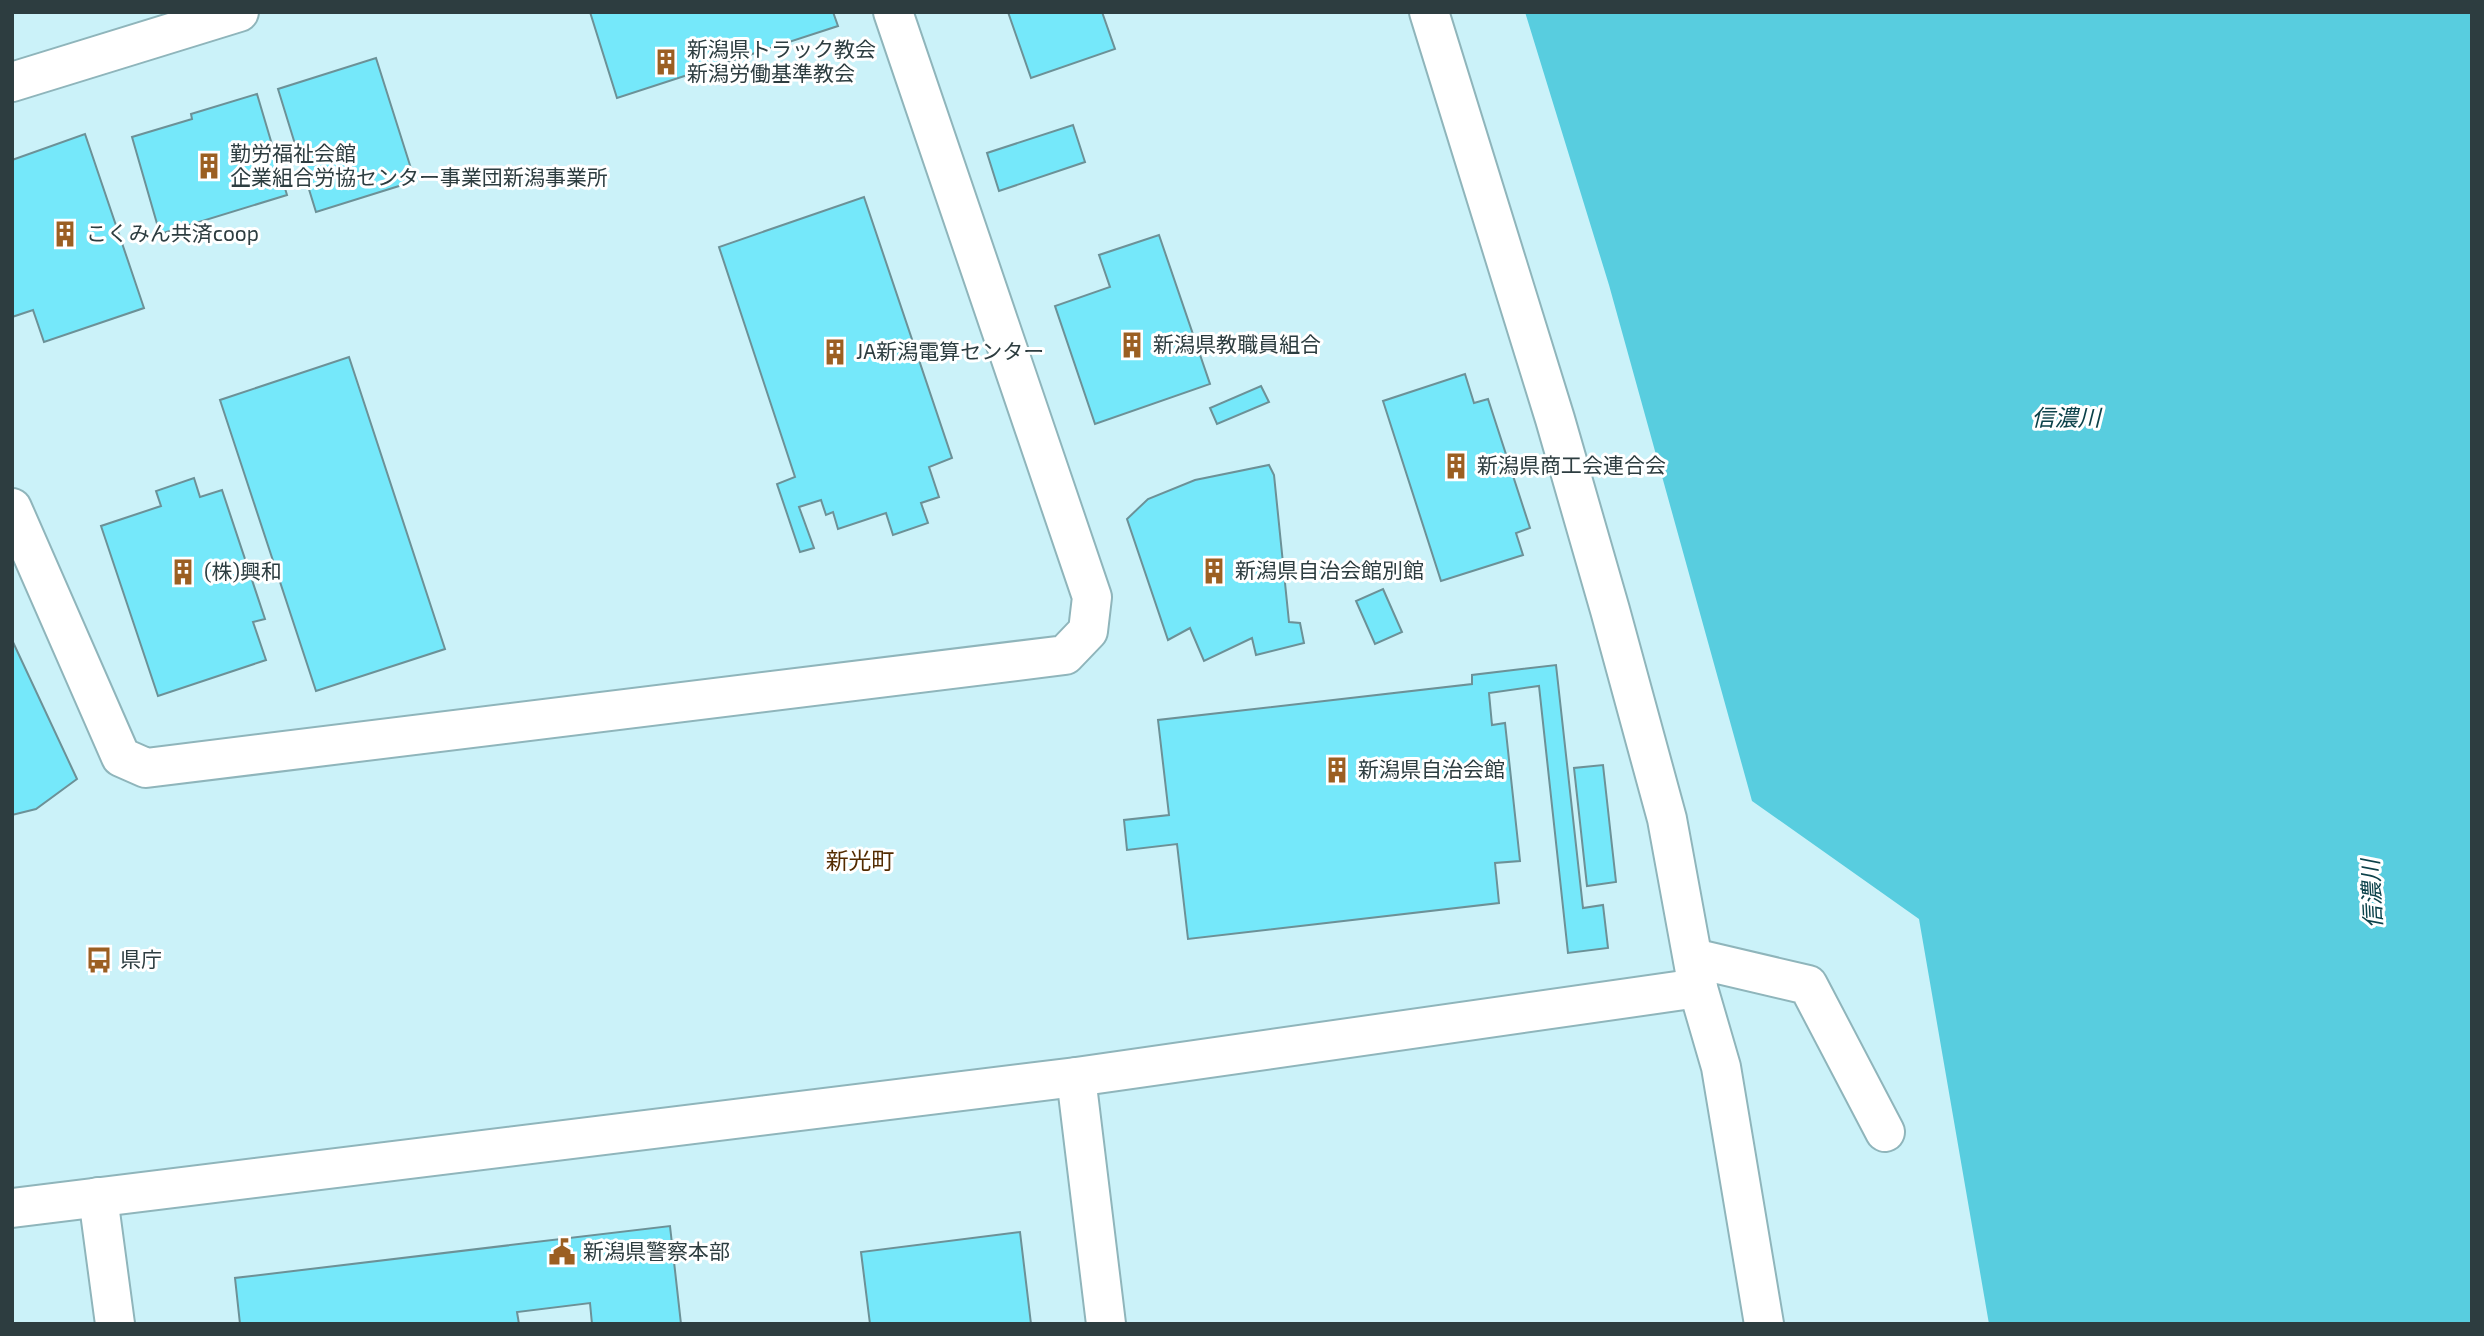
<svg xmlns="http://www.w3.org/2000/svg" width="2484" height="1336" viewBox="0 0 2484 1336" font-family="'Exo 2','Noto Sans JP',sans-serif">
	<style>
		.water { fill: #58cddf }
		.building { fill: #75e8fa; stroke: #6c9197; stroke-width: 2 }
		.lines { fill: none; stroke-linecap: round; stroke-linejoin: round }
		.minor-casing { stroke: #8fb5bb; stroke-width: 42 }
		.minor { stroke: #fff; stroke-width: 38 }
		.labels { text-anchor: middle; stroke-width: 6; stroke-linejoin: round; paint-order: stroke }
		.poi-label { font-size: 21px; fill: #2d3d40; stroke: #fff; text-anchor: start }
		.water-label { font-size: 23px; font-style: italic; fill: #0c424a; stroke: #fff }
		.neighbourhood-label { font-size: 23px; fill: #532b00; stroke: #fff }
	</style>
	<rect width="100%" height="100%" fill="#cbf2f9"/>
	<!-- water -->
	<polygon class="water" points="1525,12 2472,12 2472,1324 1989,1324 1919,919 1752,801 1609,285"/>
	<!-- building -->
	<g class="building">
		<polygon points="590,12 833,12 838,26 617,98"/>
		<polygon points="1008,12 1102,12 1115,49 1031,78"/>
		<polygon points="376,58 415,181 316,212 278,89"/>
		<polygon points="257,94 287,195 160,234 132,137 192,119 191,114"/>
		<polygon points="1073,125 1085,162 999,191 987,153"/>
		<polygon points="85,134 144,308 44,342 33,310 12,317 12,160"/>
		<polygon points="864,197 952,458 929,467 939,497 921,503 928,523 893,535 886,513 838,529 833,512 826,515 821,500 799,507 814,548 800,552 777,484 795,477 719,247"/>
		<polygon points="1159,235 1210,384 1095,424 1055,306 1110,287 1099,255"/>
		<polygon points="349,357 445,649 316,691 220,400"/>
		<polygon points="1465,374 1474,403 1488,399 1530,528 1516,533 1523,555 1441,581 1383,401"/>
		<polygon points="1261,386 1269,402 1217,424 1210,408"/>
		<polygon points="1269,465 1274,475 1289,622 1300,623 1304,643 1256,655 1252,638 1204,661 1190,628 1168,640 1127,519 1148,499 1195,480"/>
		<polygon points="194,478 200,497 222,490 265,619 253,622 266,660 158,696 101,526 161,506 156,491"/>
		<polygon points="1383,589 1402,632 1375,644 1356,601"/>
		<polygon points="12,640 77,779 36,809 12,815"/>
		<polygon points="1556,665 1583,908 1603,905 1608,948 1568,953 1539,686 1489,693 1492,725 1505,723 1520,861 1495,863 1499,903 1188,939 1177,844 1127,850 1124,820 1169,815 1158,720 1472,684 1472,675"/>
		<polygon points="1603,765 1616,882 1587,886 1574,768"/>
		<polygon points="670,1226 681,1324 592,1324 590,1303 517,1312 519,1324 240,1324 235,1278"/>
		<polygon points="1020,1232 1031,1324 870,1324 861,1252"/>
	</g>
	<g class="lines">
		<!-- minor casing -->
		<g class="minor-casing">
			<g id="minor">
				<polyline points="1429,12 1555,419 1610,610 1667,819 1698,988 1721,1067 1764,1324"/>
				<polyline points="12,82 239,12"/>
				<polyline points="12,508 121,757 146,768 1065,655 1088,631 1092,597 893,12"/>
				<polyline points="1693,958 1808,985 1885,1132"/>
				<polyline points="1076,1077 1106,1324"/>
				<polyline points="98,1197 115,1324"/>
				<polyline points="12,1208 1076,1077 1698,988"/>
			</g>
		</g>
		<!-- minor -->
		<use href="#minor" class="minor"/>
	</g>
	<!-- icons -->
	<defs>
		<g id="building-bare" transform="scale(2.1)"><path d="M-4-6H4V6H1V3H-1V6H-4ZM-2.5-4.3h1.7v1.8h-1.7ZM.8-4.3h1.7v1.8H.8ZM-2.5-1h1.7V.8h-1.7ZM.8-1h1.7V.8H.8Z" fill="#9b5f22" stroke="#fff" stroke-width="2.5" paint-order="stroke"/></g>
		<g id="bus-bare" transform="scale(2.1)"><path d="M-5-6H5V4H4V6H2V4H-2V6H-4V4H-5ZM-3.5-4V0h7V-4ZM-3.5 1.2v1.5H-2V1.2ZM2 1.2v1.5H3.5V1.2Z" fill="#9b5f22" stroke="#fff" stroke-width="2.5" paint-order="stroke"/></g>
		<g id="civic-bare" transform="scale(2.1)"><path d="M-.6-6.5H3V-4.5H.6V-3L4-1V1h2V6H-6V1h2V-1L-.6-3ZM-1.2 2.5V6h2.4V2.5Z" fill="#9b5f22" stroke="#fff" stroke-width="2.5" paint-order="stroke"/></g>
	</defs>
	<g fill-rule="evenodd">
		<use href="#building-bare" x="666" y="62"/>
		<use href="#building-bare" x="209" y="166"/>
		<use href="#building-bare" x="65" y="234"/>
		<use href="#building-bare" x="1132" y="345"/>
		<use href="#building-bare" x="835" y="352"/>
		<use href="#building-bare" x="1456" y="466"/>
		<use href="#building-bare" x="1214" y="571"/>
		<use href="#building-bare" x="183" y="572"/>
		<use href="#building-bare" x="1337" y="770"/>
		<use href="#bus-bare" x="99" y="960"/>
		<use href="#civic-bare" x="562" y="1252"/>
	</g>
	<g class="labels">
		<!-- poi labels -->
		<g class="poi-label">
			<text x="687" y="57">新潟県トラック教会<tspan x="687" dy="24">新潟労働基準教会</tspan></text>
			<text x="230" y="161">勤労福祉会館<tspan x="230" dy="24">企業組合労協センター事業団新潟事業所</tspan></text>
			<text x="86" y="241">こくみん共済coop</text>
			<text x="1153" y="352">新潟県教職員組合</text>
			<text x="856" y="359">JA新潟電算センター</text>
			<text x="1477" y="473">新潟県商工会連合会</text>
			<text x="1235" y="578">新潟県自治会館別館</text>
			<text x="204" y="579">(株)興和</text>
			<text x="1358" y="777">新潟県自治会館</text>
			<text x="120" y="967">県庁</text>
			<text x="583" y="1259">新潟県警察本部</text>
		</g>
		<!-- water labels -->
		<g class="water-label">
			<text x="2066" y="426">信濃川</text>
			<text transform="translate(2372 894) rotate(-93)" y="8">信濃川</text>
		</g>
		<!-- neighbourhood labels -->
		<g class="neighbourhood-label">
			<text x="860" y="869">新光町</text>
		</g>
	</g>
	<!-- border -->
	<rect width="2484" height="1336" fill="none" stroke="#2d3d40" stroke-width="28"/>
</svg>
